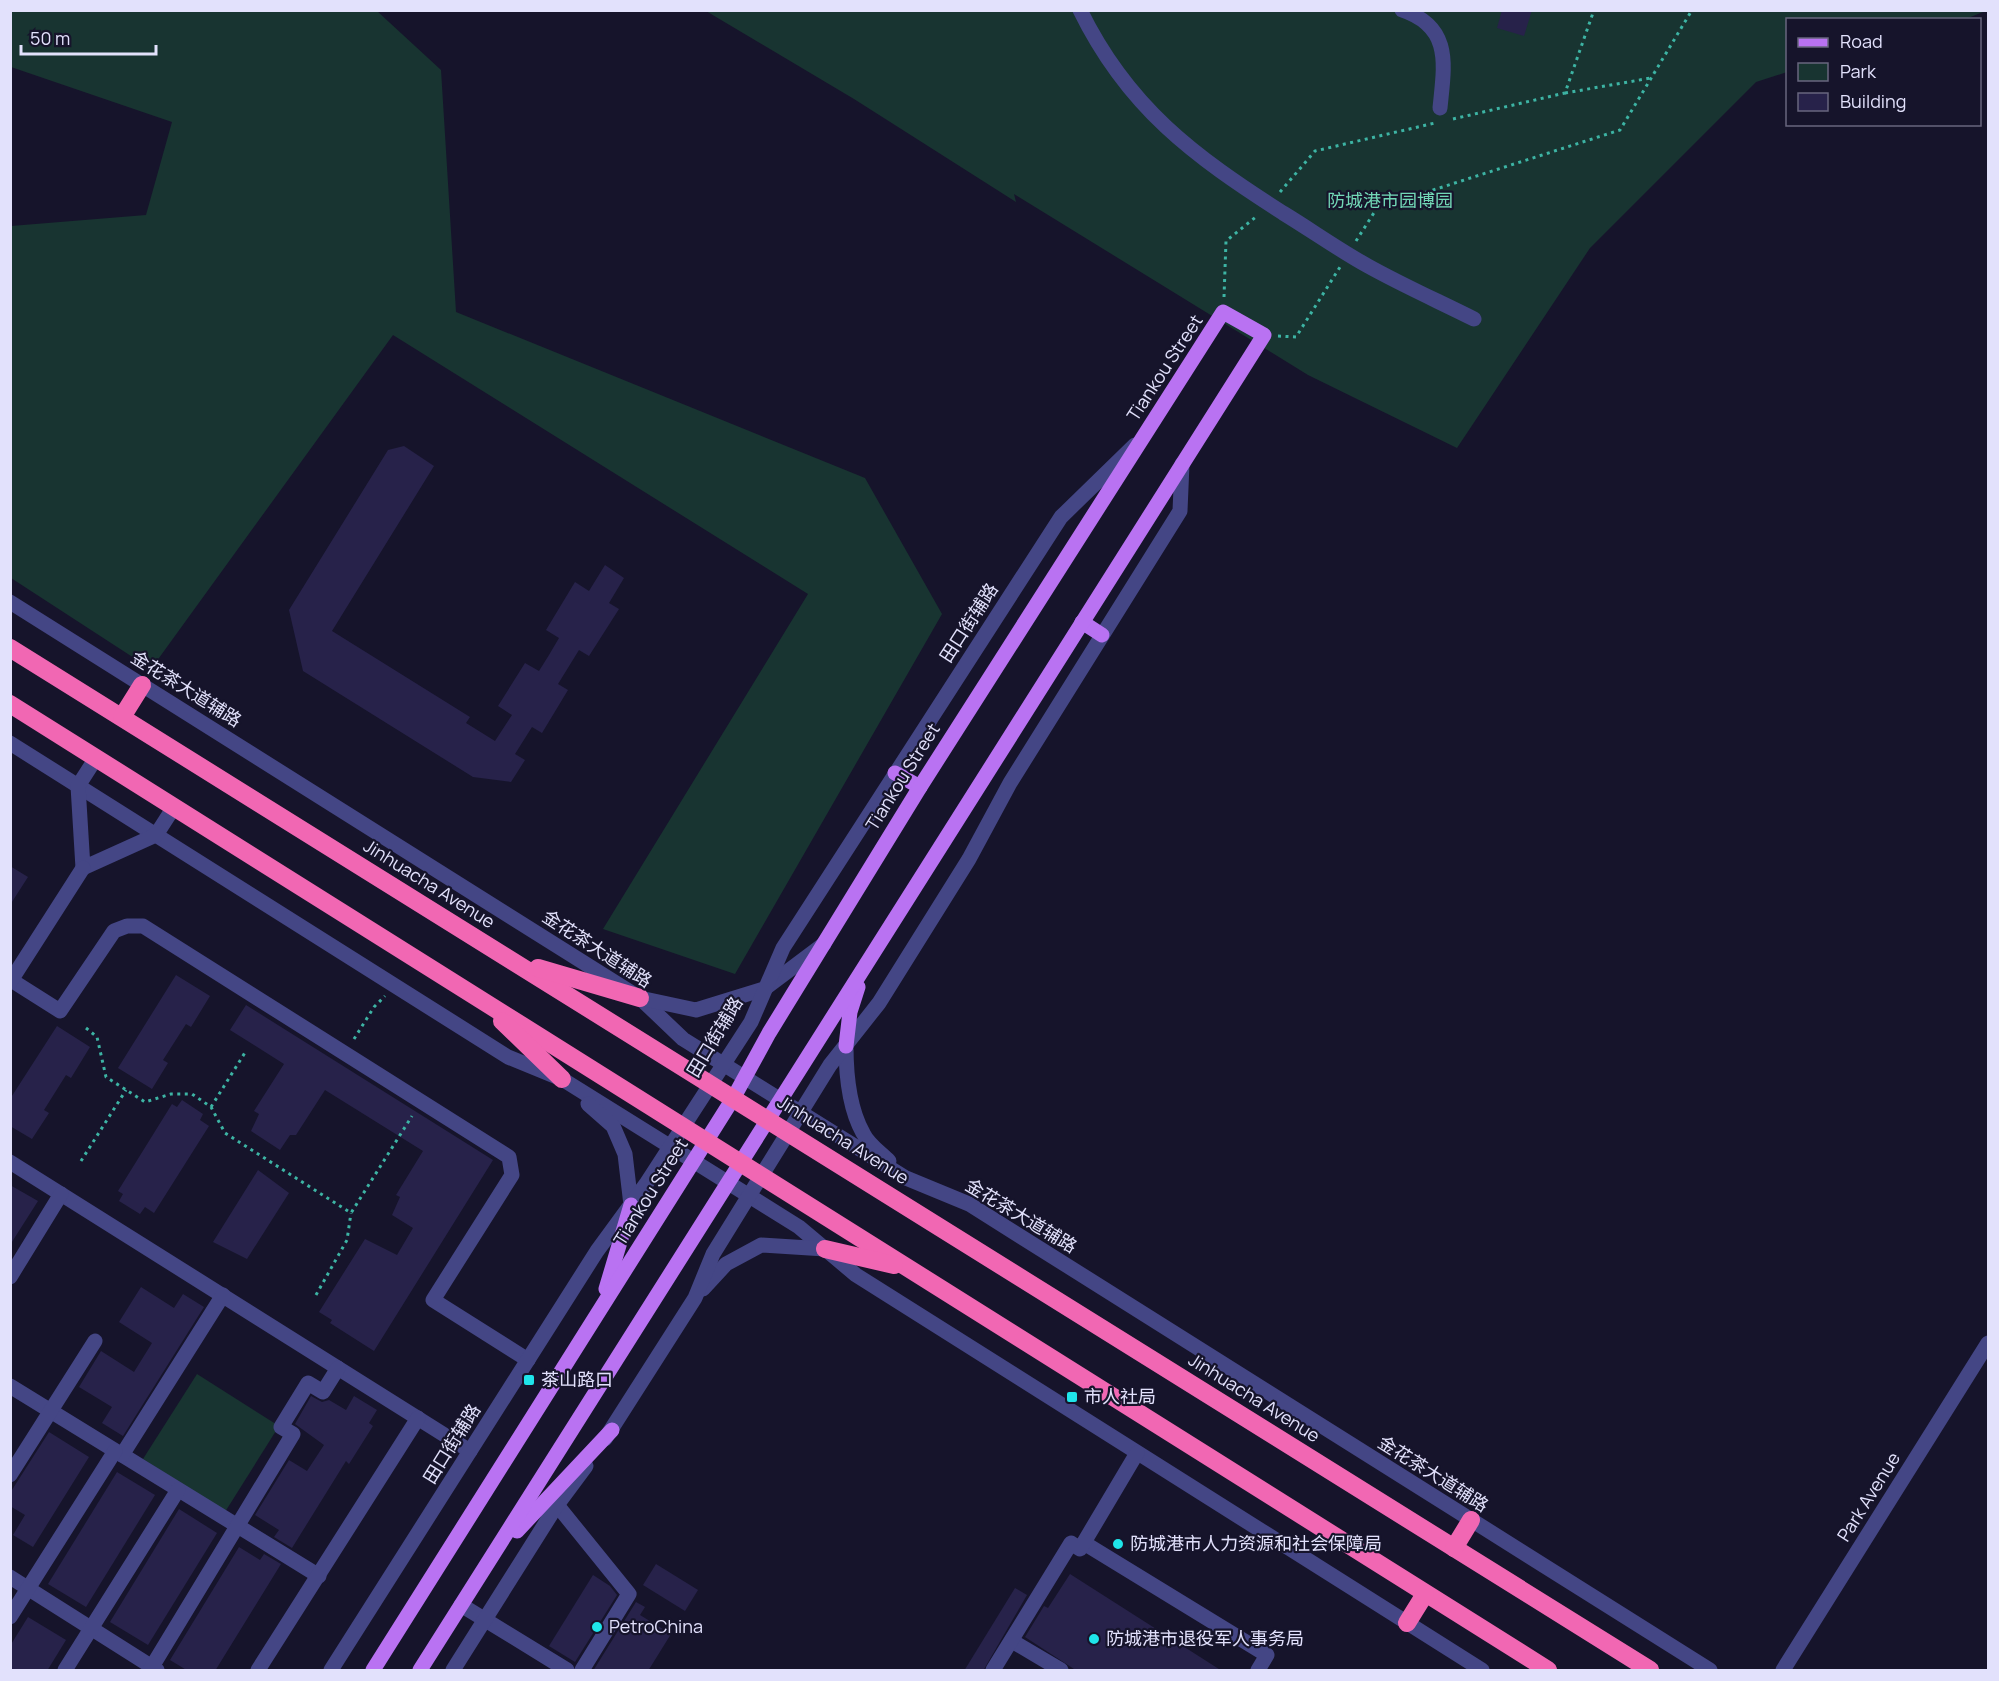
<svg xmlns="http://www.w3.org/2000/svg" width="1999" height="1681" viewBox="0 0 1999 1681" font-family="Manrope,'Noto Sans SC',sans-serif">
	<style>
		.green { fill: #183431 }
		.building { fill: #27224a }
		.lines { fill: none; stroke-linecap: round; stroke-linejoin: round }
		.path { stroke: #3db4a4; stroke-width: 3; stroke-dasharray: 3 4.5; stroke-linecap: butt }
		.minor { stroke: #444685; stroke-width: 15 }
		.major { stroke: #b972f2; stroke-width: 15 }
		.highway { stroke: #f167b3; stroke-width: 18 }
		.poi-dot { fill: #1fe5ea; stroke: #16142b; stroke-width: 2 }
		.labels { text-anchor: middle; stroke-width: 4.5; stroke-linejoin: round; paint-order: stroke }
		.park-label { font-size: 18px; fill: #72d7b6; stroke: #16142b }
		.street-label { font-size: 18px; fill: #e2e1fc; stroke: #16142b }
		.poi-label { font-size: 18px; fill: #e2e1fc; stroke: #16142b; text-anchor: start }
	</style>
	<rect width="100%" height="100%" fill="#16142b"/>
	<!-- green -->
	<g class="green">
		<polygon points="11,10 377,11 441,70 456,312 865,478 942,614 735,974 603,929 808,594 393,335 151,669 11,578 11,226 146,215 172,122 11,67"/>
		<polygon points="1988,10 1963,20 1788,20 1787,72 1756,82 1590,248 1457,448 1308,375 1014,194 1016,202 854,99 706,11"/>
		<polygon points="197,1374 279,1426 225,1512 143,1459"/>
	</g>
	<!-- building -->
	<g class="building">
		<polygon points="1502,10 1532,10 1524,36 1497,28"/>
		<polygon points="404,446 434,466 332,631 470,717 466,723 495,741 512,715 498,706 525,663 539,671 549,655 559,638 546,630 575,582 589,591 605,565 624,578 609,603 619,609 589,656 579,650 558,684 568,690 542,733 532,727 515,754 525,760 511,782 473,777 303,671 289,610 388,450"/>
		<polygon points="10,866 28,877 10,905"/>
		<polygon points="176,975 210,996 191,1027 186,1024 163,1060 168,1063 152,1089 118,1068"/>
		<polygon points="246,1005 493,1160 374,1351 330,1323 332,1320 319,1312 365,1239 397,1255 413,1228 392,1215 400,1197 396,1195 423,1151 325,1090 296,1135 290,1135 280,1150 251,1131 259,1114 254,1111 284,1064 230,1030"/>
		<polygon points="57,1026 90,1047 71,1078 66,1075 44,1110 49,1113 32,1139 10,1126 10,1099"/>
		<polygon points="182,1100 203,1114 200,1120 209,1126 154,1213 145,1207 140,1214 119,1201 123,1194 118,1191 172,1104 177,1107"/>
		<polygon points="258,1170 289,1193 247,1259 213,1242"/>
		<polygon points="10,1185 38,1201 10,1245"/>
		<polygon points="141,1287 174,1308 183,1294 204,1307 123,1436 102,1423 112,1407 79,1387 101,1351 134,1372 152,1343 119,1322"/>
		<polygon points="311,1396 322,1402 329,1400 346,1410 354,1396 377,1410 369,1423 373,1426 349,1464 346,1461 292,1548 274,1537 279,1530 255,1515 289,1460 307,1471 324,1445 295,1424"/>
		<polygon points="49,1432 89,1457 33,1547 13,1535 25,1515 10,1506 10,1493"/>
		<polygon points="117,1472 155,1495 86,1607 48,1584"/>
		<polygon points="179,1509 217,1533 148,1645 110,1622"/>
		<polygon points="239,1547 260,1560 264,1554 281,1564 215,1671 188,1671 170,1660"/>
		<polygon points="656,1564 698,1590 685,1611 643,1585"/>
		<polygon points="1070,1574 1222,1671 1077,1671 1025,1637 1044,1606 1048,1608"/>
		<polygon points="593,1575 610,1586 617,1595 575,1662 549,1646"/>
		<polygon points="1015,1588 1027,1595 983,1671 964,1671"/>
		<polygon points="636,1602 645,1607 640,1615 671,1634 648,1671 593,1671"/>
		<polygon points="28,1617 66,1640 47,1671 10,1671 10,1646"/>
	</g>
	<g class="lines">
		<!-- path -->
		<g class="path">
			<polyline points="1565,93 1651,78"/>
			<polyline points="1453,119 1565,93 1594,10"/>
			<polyline points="1280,192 1315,151 1435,123"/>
			<polyline points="1356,241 1377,208 1620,130 1692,10"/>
			<polyline points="1224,297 1226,241 1257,216"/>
			<polyline points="1278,336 1296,337 1340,267"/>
			<polyline points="86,1028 97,1037 106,1077 145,1102 171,1094 192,1094 211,1107 225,1133 351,1213 412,1116"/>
			<polyline points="354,1039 374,1007 385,996"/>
			<polyline points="211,1107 246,1051"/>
			<polyline points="81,1161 126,1090"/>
			<polyline points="316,1295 347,1240 351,1213"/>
		</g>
		<!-- minor -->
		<g class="minor">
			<path d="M1080,10C1128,108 1194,156 1283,213C1311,230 1339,250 1368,266C1402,285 1438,301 1474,319"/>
			<path d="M1402,10C1453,27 1444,66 1440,108"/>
			<polyline points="10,602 640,998 683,1039 906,1178 969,1204 1710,1670"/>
			<polyline points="10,743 508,1057 562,1079 799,1227 856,1275 1482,1670"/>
			<polyline points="96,758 78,786 83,868 156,835 174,807"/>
			<polyline points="11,980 60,1011 114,931 127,926 143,926 509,1157 512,1175 433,1300 528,1360"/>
			<polyline points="10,982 83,868"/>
			<polyline points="640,998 696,1010 764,989 824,944"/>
			<path d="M846,1046C846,1074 849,1108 863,1133C868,1144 881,1153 889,1161"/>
			<polyline points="588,1104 613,1126 625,1154 631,1205"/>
			<polyline points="10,1162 470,1451"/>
			<polyline points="10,1277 61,1194"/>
			<polyline points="703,1289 726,1264 761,1245 825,1249"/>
			<polyline points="10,1386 319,1576"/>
			<polyline points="605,1439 695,1298 713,1254 830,1065 879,1003 969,859 1010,783 1180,511 1182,464"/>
			<polyline points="122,1455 223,1295"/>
			<polyline points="10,1475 95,1341"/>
			<polyline points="557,1505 629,1594 582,1670"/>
			<polyline points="1084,1543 1267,1655 1258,1670"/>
			<polyline points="10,1577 157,1670"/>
			<polyline points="461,1605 567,1670"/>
			<polyline points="10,1617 115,1451"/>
			<polyline points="1012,1641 1061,1670"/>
			<polyline points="65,1670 178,1490"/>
			<polyline points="150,1670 293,1434 281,1427 308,1383 323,1392 338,1368"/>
			<polyline points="258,1670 418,1418"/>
			<polyline points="331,1670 597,1251 646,1184 751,1022 783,948 1061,517 1135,445"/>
			<polyline points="453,1670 557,1505 586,1466"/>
			<polyline points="993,1670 1071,1543 1080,1549 1137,1453"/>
			<polyline points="1783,1670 1988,1343"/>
		</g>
		<!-- major -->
		<g class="major">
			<polyline points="1082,622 1102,635"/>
			<polyline points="895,773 920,787"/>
			<polyline points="846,1046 850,1012 858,987"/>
			<polyline points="606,1289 631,1205"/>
			<polyline points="517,1531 612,1430"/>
			<polyline points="373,1670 734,1097 769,1033 920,787 1223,312 1264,335 420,1670"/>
		</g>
		<!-- highway -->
		<g class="highway">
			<polyline points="10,648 1650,1670"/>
			<polyline points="10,704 1548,1670"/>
			<polyline points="122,717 142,685"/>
			<polyline points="538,968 640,998"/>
			<polyline points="502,1021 562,1079"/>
			<polyline points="825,1249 894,1265"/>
			<polyline points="1454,1548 1471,1520"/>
			<polyline points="1407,1623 1425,1594"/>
		</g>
	</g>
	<!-- markers -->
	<g class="poi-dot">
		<rect x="523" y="1374" width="12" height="12" rx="3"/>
		<rect x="1066" y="1391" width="12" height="12" rx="3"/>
		<circle cx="1118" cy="1544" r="6"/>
		<circle cx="597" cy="1627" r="6"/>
		<circle cx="1094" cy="1639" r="6"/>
	</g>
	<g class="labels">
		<!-- park labels -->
		<g class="park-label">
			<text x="1390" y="207">防城港市园博园</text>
		</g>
		<!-- street labels -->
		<g class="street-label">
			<text transform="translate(1165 368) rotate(-57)" y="6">Tiankou Street</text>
			<text transform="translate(969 623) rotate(-57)" y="6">田口街辅路</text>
			<text transform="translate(186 689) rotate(32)" y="6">金花茶大道辅路</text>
			<text transform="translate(903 777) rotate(-58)" y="6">Tiankou Street</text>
			<text transform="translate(429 884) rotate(32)" y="6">Jinhuacha Avenue</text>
			<text transform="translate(597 949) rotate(33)" y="6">金花茶大道辅路</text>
			<text transform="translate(715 1037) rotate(-59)" y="6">田口街辅路</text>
			<text transform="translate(843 1140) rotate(32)" y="6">Jinhuacha Avenue</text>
			<text transform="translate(651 1192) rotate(-58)" y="6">Tiankou Street</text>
			<text transform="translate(1021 1216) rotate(31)" y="6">金花茶大道辅路</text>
			<text transform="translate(1254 1398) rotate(32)" y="6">Jinhuacha Avenue</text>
			<text transform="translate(452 1444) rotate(-58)" y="6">田口街辅路</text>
			<text transform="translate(1433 1474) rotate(32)" y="6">金花茶大道辅路</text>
			<text transform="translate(1869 1497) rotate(-58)" y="6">Park Avenue</text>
		</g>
		<!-- poi labels -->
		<g class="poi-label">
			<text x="541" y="1386">茶山路口</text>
			<text x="1084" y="1403">市人社局</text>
			<text x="1130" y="1550">防城港市人力资源和社会保障局</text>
			<text x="609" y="1633">PetroChina</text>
			<text x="1106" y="1645">防城港市退役军人事务局</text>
		</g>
	</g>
	<!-- border -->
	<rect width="1999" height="1681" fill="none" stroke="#e2e1fc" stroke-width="24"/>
	<!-- legend -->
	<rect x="1786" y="18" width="195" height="108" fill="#16142b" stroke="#68667f" stroke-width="1.5"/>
	<rect x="1798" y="38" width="30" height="9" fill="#b972f2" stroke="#68667f" stroke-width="1.5"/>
	<text x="1840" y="48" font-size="18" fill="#e2e1fc">Road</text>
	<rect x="1798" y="63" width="30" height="18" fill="#183431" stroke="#68667f" stroke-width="1.5"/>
	<text x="1840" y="78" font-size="18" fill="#e2e1fc">Park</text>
	<rect x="1798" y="93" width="30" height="18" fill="#27224a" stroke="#68667f" stroke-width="1.5"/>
	<text x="1840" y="108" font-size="18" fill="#e2e1fc">Building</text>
	<!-- scale -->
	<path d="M21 45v9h135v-9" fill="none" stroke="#e2e1fc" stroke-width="3"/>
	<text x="30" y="45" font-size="18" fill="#e2e1fc" stroke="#16142b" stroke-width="4.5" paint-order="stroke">50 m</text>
</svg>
